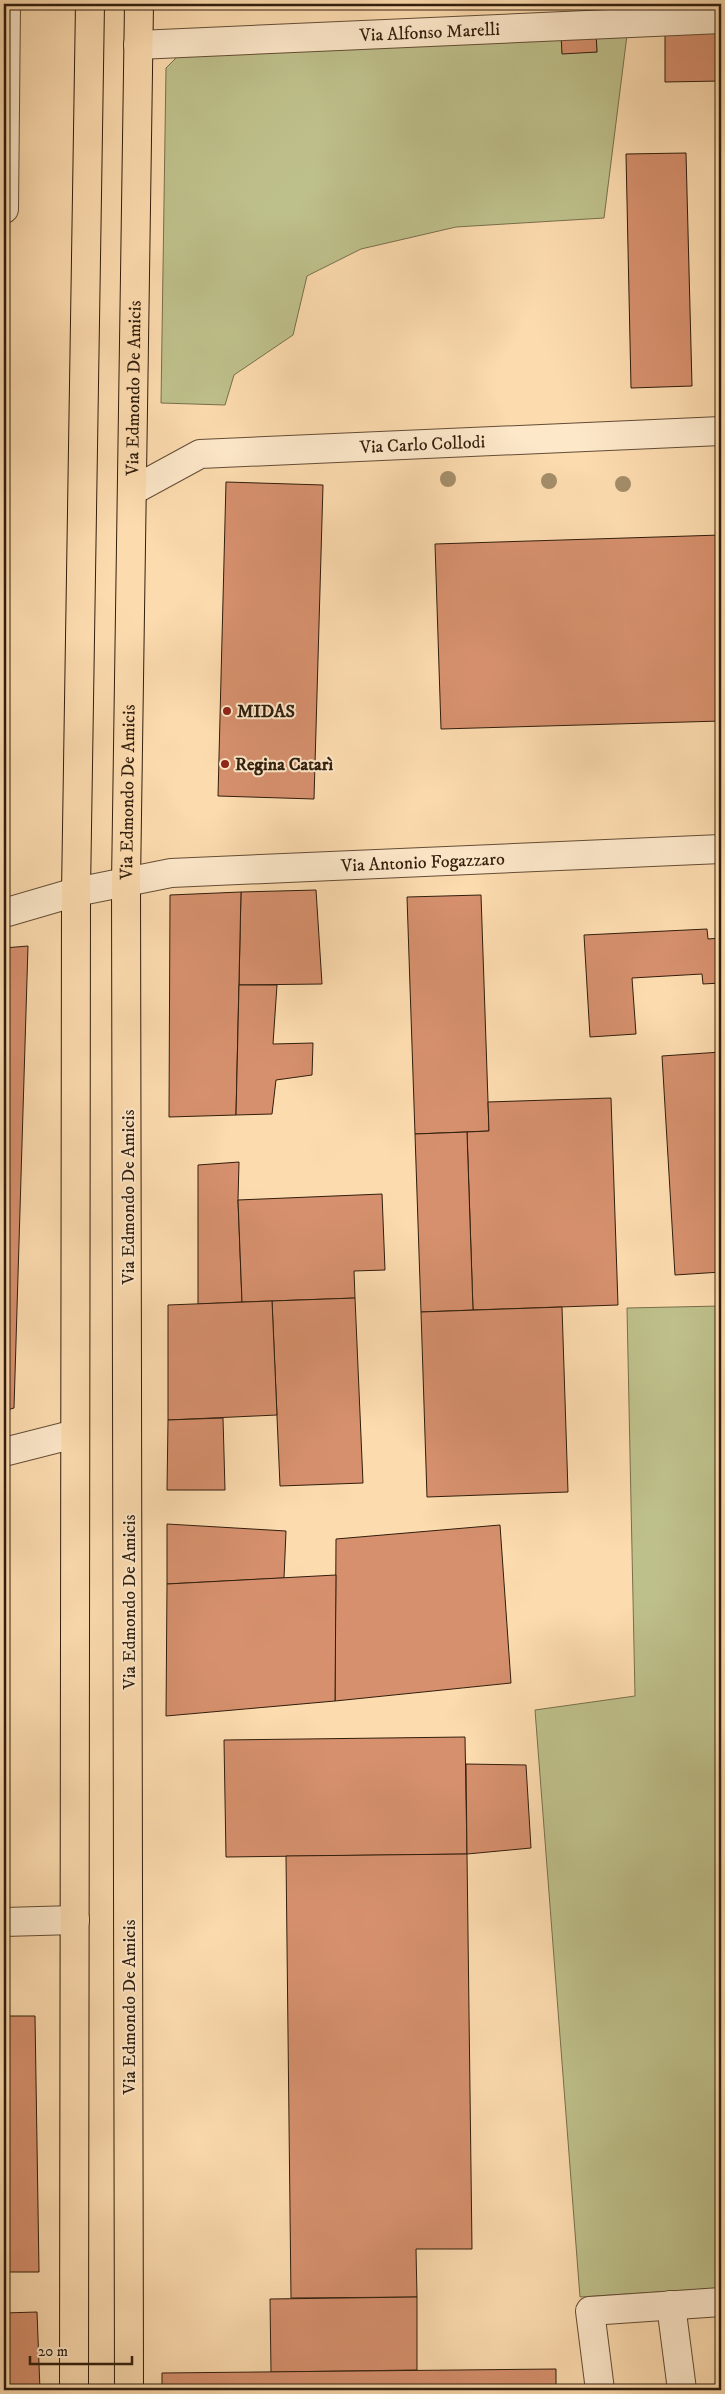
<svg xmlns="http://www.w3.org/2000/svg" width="725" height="2394" viewBox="0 0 725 2394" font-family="'IM FELL DW Pica',serif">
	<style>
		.green { fill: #bec08b; stroke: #786f4c }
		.building { fill: #d6906d; stroke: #311e0d }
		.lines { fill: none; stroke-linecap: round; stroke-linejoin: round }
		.minor-casing { stroke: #644d35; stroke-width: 30 }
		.major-casing { stroke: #311e0d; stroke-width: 30 }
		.minor { stroke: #fde8ca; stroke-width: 28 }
		.major { stroke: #fcdbae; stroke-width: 28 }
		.tree { fill: #a38e6a }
		.poi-dot { fill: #8f2418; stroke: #fde8ca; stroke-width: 2 }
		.labels { text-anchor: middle; stroke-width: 4; stroke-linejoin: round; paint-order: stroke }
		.street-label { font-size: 18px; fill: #311e0d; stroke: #fde8ca }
		.poi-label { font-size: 18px; font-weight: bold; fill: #311e0d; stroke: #fde8ca; text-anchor: start }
	</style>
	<rect width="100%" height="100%" fill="#fcdbae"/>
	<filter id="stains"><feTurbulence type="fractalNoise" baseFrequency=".004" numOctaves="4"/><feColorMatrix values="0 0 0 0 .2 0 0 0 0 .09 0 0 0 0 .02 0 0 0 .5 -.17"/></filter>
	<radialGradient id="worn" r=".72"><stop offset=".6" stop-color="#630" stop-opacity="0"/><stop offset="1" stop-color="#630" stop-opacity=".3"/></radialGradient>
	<!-- green -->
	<g class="green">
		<polygon points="596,33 627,35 604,218 456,227 361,249 307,276 293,335 234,375 225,405 161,403 166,68 177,57 561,34 562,53 597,52"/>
		<polygon points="721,1306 721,2288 580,2297 535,1710 635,1696 627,1308"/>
	</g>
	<!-- building -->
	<g class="building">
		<polygon points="721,32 721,81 665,82 665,33"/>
		<polygon points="596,33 597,52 562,54 561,34"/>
		<polygon points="686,153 692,386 631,388 626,154"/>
		<polygon points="226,482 323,485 314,799 218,796"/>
		<polygon points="721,535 721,721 441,729 435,544"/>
		<polygon points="316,890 322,984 239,985 241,892"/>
		<polygon points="241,892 236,1115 169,1117 170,895"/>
		<polygon points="481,895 489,1131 415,1134 407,897"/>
		<polygon points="707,929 708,939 721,938 721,983 703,984 702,974 632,978 636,1034 590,1037 584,935"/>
		<polygon points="28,946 14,1408 4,1411 4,948"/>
		<polygon points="239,985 277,985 273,1044 313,1043 312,1075 276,1080 272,1114 236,1115"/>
		<polygon points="721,1052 721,1272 675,1275 662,1056"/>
		<polygon points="611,1098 618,1305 473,1310 467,1132 489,1131 488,1102"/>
		<polygon points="467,1132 473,1310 421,1312 415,1134"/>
		<polygon points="239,1162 238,1200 242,1302 198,1304 198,1165"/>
		<polygon points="382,1194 385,1270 354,1271 355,1298 242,1302 238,1200"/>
		<polygon points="355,1298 363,1483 280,1486 272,1301"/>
		<polygon points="272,1301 277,1415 168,1420 168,1305"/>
		<polygon points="562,1307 568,1492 427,1497 421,1312"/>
		<polygon points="223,1418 225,1490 167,1490 168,1420"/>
		<polygon points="167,1524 286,1531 284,1578 167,1584"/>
		<polygon points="500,1525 511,1683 335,1701 336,1539"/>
		<polygon points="336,1575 335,1701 166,1716 167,1584"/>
		<polygon points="465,1737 467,1854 226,1857 224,1740"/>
		<polygon points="466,1764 526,1765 531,1848 467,1854"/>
		<polygon points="467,1854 472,2249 416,2249 417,2297 291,2298 286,1856"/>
		<polygon points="4,2016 35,2016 39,2272 4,2272"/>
		<polygon points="417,2297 417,2370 271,2372 270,2299"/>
		<polygon points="37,2312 40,2390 4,2390 4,2313"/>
		<polygon points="556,2369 556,2390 162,2390 162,2373"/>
	</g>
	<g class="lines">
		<!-- minor casing -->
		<g class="minor-casing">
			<g id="minor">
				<path id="s1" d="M138,45L721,19"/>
				<polyline points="4,209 6,4"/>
				<path id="s2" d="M132,491L200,454L721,431"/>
				<path id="s3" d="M4,913L76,892L171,873L721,849"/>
				<polyline points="4,1452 75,1434"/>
				<polyline points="4,1922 75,1920"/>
				<polyline points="671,2305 682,2390"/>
				<polyline points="600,2390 590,2311 721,2302"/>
			</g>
		</g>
		<!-- major casing -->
		<g class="major-casing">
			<g id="major">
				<polyline points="74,2390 76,892 90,4"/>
				<path id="s4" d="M129,2390L126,883L139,4"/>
			</g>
		</g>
		<!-- minor -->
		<use href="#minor" class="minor"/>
		<!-- major -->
		<use href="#major" class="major"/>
	</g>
	<!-- trees -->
	<g class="tree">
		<circle cx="448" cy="479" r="8"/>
		<circle cx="549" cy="481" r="8"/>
		<circle cx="623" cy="484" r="8"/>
	</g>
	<!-- markers -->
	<g class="poi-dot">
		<circle cx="227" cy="711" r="5"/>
		<circle cx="225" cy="764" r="5"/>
	</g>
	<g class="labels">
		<!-- street labels -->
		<g class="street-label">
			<text dy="6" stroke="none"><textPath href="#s1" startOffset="292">Via Alfonso Marelli</textPath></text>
			<text dy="6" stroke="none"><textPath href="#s4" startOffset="2002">Via Edmondo De Amicis</textPath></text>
			<text dy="6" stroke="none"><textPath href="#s2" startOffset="300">Via Carlo Collodi</textPath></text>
			<text dy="6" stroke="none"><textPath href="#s4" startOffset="1598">Via Edmondo De Amicis</textPath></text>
			<text dy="6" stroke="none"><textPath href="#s3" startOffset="424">Via Antonio Fogazzaro</textPath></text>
			<text transform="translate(128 1197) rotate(-90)" y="6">Via Edmondo De Amicis</text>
			<text transform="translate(129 1602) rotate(-90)" y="6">Via Edmondo De Amicis</text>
			<text transform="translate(129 2007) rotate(-90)" y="6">Via Edmondo De Amicis</text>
		</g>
		<!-- poi labels -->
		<g class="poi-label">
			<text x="237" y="717">MIDAS</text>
			<text x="235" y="770">Regina Catarì</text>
		</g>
	</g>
	<!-- margin -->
	<rect width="725" height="2394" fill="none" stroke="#fcdbae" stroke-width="20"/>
	<rect x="5" y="5" width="715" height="2384" fill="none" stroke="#311e0d" stroke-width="2.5"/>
	<rect x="10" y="10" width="705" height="2374" fill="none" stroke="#311e0d"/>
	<!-- scale -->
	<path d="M30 2356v8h102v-8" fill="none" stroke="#311e0d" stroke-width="2.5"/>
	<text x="38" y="2356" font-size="15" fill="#311e0d" stroke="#fde8ca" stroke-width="4" paint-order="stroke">20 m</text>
	<rect width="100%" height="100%" filter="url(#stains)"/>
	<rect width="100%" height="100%" fill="url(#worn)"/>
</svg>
